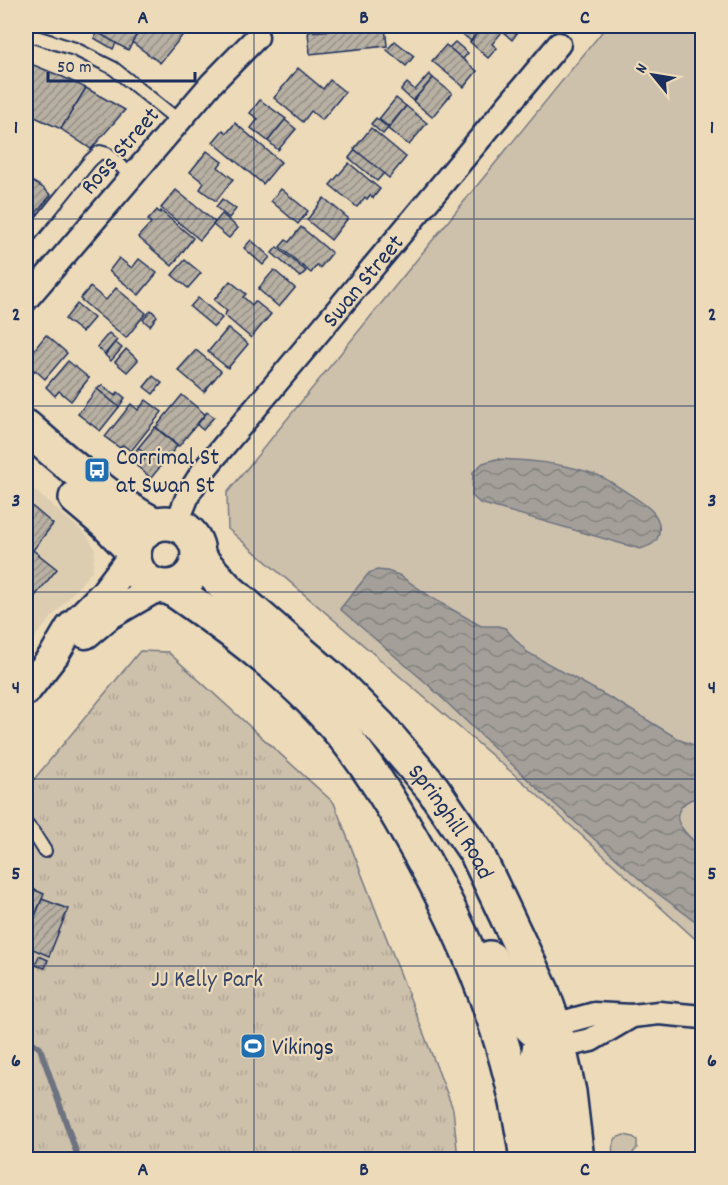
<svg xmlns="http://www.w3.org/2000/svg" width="728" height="1185" viewBox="0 0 728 1185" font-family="Dekko,sans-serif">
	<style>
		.built { fill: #dccdb1 }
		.green { fill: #cec1ab; stroke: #747884; stroke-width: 1.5 }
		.park { fill: url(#park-tufts); stroke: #747884; stroke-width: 1.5 }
		.water { fill: url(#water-waves); stroke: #6d7381; stroke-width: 1.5 }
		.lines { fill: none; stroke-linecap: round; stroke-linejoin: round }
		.stream { stroke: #6d7381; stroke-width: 6 }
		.building { fill: url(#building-hatch); stroke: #1b2f5e; stroke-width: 1.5 }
		.service-casing { stroke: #1b2f5e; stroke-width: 16 }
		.minor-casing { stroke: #1b2f5e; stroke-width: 27 }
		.tertiary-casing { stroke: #1b2f5e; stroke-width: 33 }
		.primary-casing { stroke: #1b2f5e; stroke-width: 38 }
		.service { stroke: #ecdab8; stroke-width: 12 }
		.minor { stroke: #ecdab8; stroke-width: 22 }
		.tertiary { stroke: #ecdab8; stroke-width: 28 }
		.primary { stroke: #ecdab8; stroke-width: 33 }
		.grid { fill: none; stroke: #1b2f5e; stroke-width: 1.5; stroke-opacity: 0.55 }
		.labels { text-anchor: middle; stroke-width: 4.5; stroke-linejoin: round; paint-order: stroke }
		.street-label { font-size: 24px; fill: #1b2f5e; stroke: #ecdab8 }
		.poi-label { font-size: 24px; fill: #1b2f5e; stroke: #ecdab8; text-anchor: start }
		.park-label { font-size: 24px; fill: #36456a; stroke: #ecdab8 }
		.neatline { fill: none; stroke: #1b2f5e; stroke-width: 2 }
		.grid-label { font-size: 20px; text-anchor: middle; font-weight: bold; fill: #1b2f5e }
	</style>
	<defs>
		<pattern id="park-tufts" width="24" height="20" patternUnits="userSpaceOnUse" patternTransform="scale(1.5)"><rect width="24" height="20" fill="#cec1ab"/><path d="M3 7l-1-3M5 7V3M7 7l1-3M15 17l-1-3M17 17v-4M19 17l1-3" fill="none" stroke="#b0a696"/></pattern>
		<pattern id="water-waves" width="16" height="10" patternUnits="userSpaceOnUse" patternTransform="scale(1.5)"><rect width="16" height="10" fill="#a4a099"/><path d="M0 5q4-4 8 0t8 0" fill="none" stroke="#858380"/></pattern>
		<pattern id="building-hatch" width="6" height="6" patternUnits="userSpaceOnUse" patternTransform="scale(1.5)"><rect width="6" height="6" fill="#b8b0a2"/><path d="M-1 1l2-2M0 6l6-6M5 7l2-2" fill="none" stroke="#959087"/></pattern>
	</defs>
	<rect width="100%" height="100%" fill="#ecdab8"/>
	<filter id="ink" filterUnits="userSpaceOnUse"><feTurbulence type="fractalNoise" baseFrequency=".0167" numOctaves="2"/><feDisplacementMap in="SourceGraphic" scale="12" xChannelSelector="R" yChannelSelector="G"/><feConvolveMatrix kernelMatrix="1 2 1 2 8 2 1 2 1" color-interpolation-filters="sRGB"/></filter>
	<g filter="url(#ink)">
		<!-- built -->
		<polygon class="built" points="26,483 87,535 95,549 92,571 26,647"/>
		<!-- green -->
		<g class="green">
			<polygon points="593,26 702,26 702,945 523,782 228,529 227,493 602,32"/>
			<path d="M624,1135L633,1137L637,1140V1148L628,1159H618C610,1154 612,1145 616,1138Z"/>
		</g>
		<!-- park -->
		<polygon class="park" points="140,651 168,652 334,803 453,1109 458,1159 26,1160 26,789"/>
		<!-- water -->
		<g class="water">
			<path d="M496,459C529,460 566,463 597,475C610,480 622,490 634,497C646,505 662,515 659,532C658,543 650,546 640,549L480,503L472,496L473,472L483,463Z"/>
			<path d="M377,570L387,571L399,575L434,599L481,626H498L505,628L527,652L621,704L680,740L702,748V798C686,796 670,813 682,828C687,836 695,842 702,848V926L646,885L540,791L424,681L340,609L369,573Z"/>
		</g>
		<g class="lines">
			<!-- stream -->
			<polyline class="stream" points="26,1038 40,1048 79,1160"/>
		</g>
		<!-- building -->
		<g class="building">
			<polygon points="87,26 143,26 128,50 86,27"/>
			<polygon points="143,26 182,26 186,31 160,63 132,42"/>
			<polygon points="385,26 387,46 310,54 308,32"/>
			<polygon points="466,26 475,26 479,31 471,41 460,32"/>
			<polygon points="475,26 494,26 502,32 492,44 497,48 488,58 470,42 479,31"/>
			<polygon points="505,26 510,26 518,32 512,40 501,30"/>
			<polygon points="97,32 116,43 113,49 94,38"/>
			<polygon points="395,41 414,56 406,66 387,50"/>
			<polygon points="455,42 468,53 463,59 449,48"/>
			<polygon points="446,45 477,71 464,87 432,61"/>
			<polygon points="26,62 63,77 86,88 61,129 26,113"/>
			<polygon points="298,68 323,89 330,80 345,92 322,120 311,111 303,122 274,98"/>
			<polygon points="429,74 433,78 413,101 401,90 407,83 415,90"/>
			<polygon points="433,78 452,93 432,117 413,101"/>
			<polygon points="86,88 125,110 91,149 61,129"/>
			<polygon points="396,98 406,106 389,127 379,119"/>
			<polygon points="260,100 286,119 268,141 251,128 258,119 250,113"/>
			<polygon points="406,106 427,123 409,145 388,129"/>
			<polygon points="376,118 388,128 383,134 371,124"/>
			<polygon points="285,120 296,129 278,150 268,141"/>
			<polygon points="235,123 281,162 263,184 213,142 223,130 227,133"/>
			<polygon points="371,128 406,157 389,178 354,149"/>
			<polygon points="355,150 384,173 377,181 349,158"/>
			<polygon points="207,151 222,162 218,167 233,179 216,201 200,189 204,183 190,172"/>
			<polygon points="349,163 380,189 373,198 370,195 367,199 365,197 357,207 330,185"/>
			<polygon points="26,178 42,187 51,195 26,225"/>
			<polygon points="281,189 308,211 298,224 271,201"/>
			<polygon points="176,190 215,222 200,240 161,208"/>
			<polygon points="324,198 348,218 331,240 307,220"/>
			<polygon points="222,199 236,209 229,218 216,207"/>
			<polygon points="157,210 160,213 161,211 193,238 172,266 138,237 151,223 148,220"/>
			<polygon points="222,214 238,228 229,238 213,225"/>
			<polygon points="301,227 332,253 320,268 317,265 311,273 280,247 286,240 289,242"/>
			<polygon points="251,240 270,257 263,265 244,248"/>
			<polygon points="277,247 306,271 300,277 272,253"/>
			<polygon points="119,258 132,268 139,259 157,273 139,295 109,271"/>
			<polygon points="185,260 201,273 188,288 172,275"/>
			<polygon points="274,270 295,288 279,307 258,289"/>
			<polygon points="230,281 246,294 243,297 252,305 255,301 271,314 251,338 224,315 227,311 214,300"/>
			<polygon points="90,287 106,300 116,288 146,313 126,338 80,299"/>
			<polygon points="198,298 222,318 214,327 190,307"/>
			<polygon points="77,304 94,318 82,332 65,319"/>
			<polygon points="151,310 157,316 150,326 143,320"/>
			<polygon points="228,328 248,344 228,368 208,352"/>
			<polygon points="109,333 117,340 105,354 97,347"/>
			<polygon points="46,335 67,353 45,379 35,370 31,375 26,370 26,360"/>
			<polygon points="115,342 122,348 111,361 105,355"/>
			<polygon points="126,349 138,360 127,372 115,362"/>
			<polygon points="196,350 221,371 204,392 178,370"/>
			<polygon points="68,361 89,378 71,401 59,391 55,396 46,387"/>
			<polygon points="153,376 162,383 153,394 144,387"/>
			<polygon points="102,385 115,396 118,392 125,398 119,407 97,389"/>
			<polygon points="97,389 119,407 100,431 78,414"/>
			<polygon points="182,395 205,414 179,446 156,427"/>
			<polygon points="146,400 162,412 131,451 123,445 120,448 105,437 131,404 138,410"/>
			<polygon points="207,412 214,417 203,430 197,425"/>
			<polygon points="155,427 177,446 151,478 138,467 147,456 138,448"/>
			<polygon points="138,448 147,456 138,467 129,459"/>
			<polygon points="28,503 53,524 33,550 57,569 31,601 26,597 26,506"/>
			<polygon points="26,886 44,894 26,939"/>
			<polygon points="42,899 68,909 49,956 26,946 26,939"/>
			<polygon points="39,956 48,960 45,968 35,965"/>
		</g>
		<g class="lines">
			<!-- service casing -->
			<g class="service-casing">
				<g id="service">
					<polyline points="26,34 75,49 113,68 179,121"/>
					<polyline points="26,240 90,161 100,152 107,154 132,176"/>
					<polyline points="26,824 33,832 45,851"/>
				</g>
			</g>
			<!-- minor casing -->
			<g class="minor-casing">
				<g id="minor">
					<polyline points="26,300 211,84 257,37"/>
					<path id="s1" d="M176,525L189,493L203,471L559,44"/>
					<polyline points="554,1025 594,1014 632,1016 659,1013 702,1017"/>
					<polyline points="559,1047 591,1040 632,1016"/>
				</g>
			</g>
			<!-- tertiary casing -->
			<g class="tertiary-casing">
				<g id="tertiary">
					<polyline points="86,634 109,615 157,587"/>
					<polyline points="26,691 54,655 70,628 104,594 133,556"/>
				</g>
			</g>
			<!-- primary casing -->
			<g class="primary-casing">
				<g id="primary">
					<path d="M26,427C67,463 107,499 155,525"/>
					<polyline points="76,498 108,525 134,552"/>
					<circle cx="166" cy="555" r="32"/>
					<path id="s2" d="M198,557L227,589L335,682L380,727L433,789L477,854L542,991L554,1025L569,1092L577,1160"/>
					<path d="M171,588C229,628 291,673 337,728C365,760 387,796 408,833C466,932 512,1045 527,1160"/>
					<polyline points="490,958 524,1020 536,1032 559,1047"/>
					<polyline points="549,1160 535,1074 539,1050 554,1025"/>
				</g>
			</g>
			<!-- service -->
			<use href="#service" class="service"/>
			<!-- minor -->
			<use href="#minor" class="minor"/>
			<!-- tertiary -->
			<use href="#tertiary" class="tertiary"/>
			<!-- primary -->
			<use href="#primary" class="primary"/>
		</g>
	</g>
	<!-- grid -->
	<path class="grid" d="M254,26V1160M474,26V1160M26,219H702M26,406H702M26,592H702M26,779H702M26,966H702"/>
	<!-- icons -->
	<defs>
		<g id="bus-square" transform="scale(1.35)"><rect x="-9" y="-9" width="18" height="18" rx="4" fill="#1f6fb2" stroke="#ecdab8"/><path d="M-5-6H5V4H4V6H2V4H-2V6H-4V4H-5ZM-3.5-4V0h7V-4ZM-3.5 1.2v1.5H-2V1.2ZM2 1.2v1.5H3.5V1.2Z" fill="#fff"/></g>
		<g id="stadium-square" transform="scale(1.35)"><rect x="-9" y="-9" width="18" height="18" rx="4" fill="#1f6fb2" stroke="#ecdab8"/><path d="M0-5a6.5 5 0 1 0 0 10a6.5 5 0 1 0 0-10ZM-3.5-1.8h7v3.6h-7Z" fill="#fff"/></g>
	</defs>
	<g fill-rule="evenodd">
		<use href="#bus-square" x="97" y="470"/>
		<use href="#stadium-square" x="253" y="1046"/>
	</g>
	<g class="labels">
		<!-- street labels -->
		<g class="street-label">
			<text transform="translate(119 150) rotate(-49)" y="8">Ross Street</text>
			<text dy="8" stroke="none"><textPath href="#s1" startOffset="309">Swan Street</textPath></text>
			<text dy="8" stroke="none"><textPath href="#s2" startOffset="368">Springhill Road</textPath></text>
		</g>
		<!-- poi labels -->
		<g class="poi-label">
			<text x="116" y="464">Corrimal St<tspan x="116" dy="28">at Swan St</tspan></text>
			<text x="272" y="1054">Vikings</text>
		</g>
		<!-- park labels -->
		<g class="park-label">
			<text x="207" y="986">JJ Kelly Park</text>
		</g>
	</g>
	<!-- margin -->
	<rect width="728" height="1185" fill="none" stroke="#ecdab8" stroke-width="66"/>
	<!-- north arrow -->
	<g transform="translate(653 75) rotate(300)" stroke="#ecdab8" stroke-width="4.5" paint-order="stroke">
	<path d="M0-4.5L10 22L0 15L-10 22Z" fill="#1b2f5e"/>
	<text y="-9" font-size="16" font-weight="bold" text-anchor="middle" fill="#1b2f5e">N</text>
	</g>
	<!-- scale -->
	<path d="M48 72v9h147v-9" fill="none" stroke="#1b2f5e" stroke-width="3"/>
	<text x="57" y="72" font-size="18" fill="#1b2f5e" stroke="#ecdab8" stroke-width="4.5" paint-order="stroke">50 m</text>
	<rect x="33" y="33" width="662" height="1119" class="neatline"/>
	<g class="grid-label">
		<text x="143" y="23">A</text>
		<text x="364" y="23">B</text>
		<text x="585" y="23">C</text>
		<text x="16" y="133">1</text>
		<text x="712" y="133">1</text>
		<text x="16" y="320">2</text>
		<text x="712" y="320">2</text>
		<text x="16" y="506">3</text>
		<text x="712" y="506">3</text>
		<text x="16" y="693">4</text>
		<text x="712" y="693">4</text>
		<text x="16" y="879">5</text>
		<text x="712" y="879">5</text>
		<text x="16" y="1066">6</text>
		<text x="712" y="1066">6</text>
		<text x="143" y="1175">A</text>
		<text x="364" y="1175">B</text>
		<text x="585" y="1175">C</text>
	</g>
</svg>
